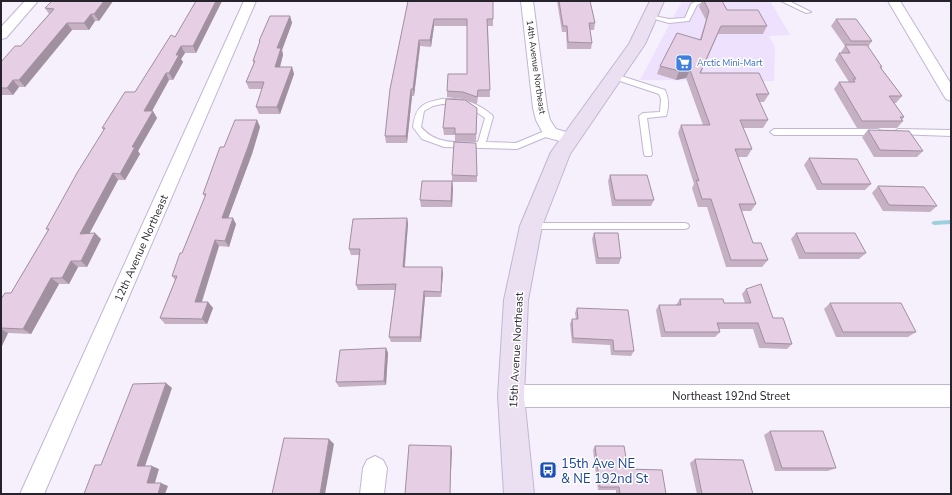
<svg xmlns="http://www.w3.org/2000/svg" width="952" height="495" viewBox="0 0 952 495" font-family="'Nunito Sans',sans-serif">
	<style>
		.built { fill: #ede1fe }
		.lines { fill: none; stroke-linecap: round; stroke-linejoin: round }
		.stream { fill: #9bd0dc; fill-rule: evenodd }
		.service-casing { stroke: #c2b6d2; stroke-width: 2 }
		.minor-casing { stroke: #c2b6d2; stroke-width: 2 }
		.secondary-casing { stroke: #c2b6d2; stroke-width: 2 }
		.service { fill: #fff; fill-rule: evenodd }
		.minor { fill: #fff; fill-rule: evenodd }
		.secondary { fill: #eae0f2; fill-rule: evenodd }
		.wall { fill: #c6b1c4 }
		.shaded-wall { fill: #a190a0 }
		.building { fill: #e6cee4; stroke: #a190a0 }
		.labels { text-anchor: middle; stroke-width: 3; stroke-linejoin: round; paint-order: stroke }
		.far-shop-label { font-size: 9px; fill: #366cbe; stroke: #fff; text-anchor: start }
		.far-street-label { font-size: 9px; fill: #27232d; stroke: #fff }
		.street-label { font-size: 11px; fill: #27232d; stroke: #fff }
		.near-transit-label { font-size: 13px; fill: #164399; stroke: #fff; text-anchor: start }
	</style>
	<rect width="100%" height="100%" fill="#f5f0fc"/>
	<!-- built -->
	<polygon class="built" points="682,1 770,1 790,35 769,36 775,47 774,81 640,80"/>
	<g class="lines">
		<!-- stream -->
		<polygon class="stream" points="951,220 951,224 934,225 931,223 934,221"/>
		<!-- service casing -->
		<g class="service-casing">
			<g id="service">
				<polygon points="696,1 705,1 697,5 689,21 669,23 647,17 650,15 669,19 685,18 691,4"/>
				<polygon points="781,1 789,1 811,12 806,13"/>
				<path d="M614,75H618L665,90C669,99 669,107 666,116L647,118L652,154L651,156H645L644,154L639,116L643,113L660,112L661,99L659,94L614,79Z"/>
				<path d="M442,99C463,98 476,102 492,115L493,117L486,142L516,143L547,130H553L554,132L553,134L517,149L444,147L422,139L413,127C416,106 422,103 442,99ZM442,104L466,105L485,118L478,142C456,142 436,145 421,127L424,111L433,106Z"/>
				<polygon points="774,129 878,129 882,132 878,135 774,135 770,132"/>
				<polygon points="898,129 951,130 951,136 895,134 894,132"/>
				<polygon points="531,223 685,223 688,224 689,226 688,228 685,229 531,229 528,228 527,226 528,224"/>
			</g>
		</g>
		<!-- minor casing -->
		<g class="minor-casing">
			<g id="minor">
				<polygon points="25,1 38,1 6,38 1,39 1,27"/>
				<polygon points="244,1 256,1 44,494 20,494"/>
				<polygon points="521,1 533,1 547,108 550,120 556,129 576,135 579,139 576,143 571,144 545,137 536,120 533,108"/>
				<polygon points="888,1 900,1 951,84 951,101 946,99 944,96"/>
				<polygon points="511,385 951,385 951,407 511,407 503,403 500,396 503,389"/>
				<polygon points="375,456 383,460 387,468 384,494 360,494 363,468 367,460"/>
			</g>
		</g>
		<!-- secondary casing -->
		<g class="secondary-casing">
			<polygon id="secondary" points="650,1 664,1 645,44 570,154 542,226 528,300 524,396 534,494 504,494 498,396 504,300 520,226 551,152 629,44"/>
		</g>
		<!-- service -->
		<use href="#service" class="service"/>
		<!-- minor -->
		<use href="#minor" class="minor"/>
		<!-- secondary -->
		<use href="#secondary" class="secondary"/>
	</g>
	<!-- wall -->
	<g class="wall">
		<polygon points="113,1 99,21 95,21 89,30 72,30 25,87 19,87 13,95 1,95 1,62 21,46 49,14 45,8"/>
		<polygon points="196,1 222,1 196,53 185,53 181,59 183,62 173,80 169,80 152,111 157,118 138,151 140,154 125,180 118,180 89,233 101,239 87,267 78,267 69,284 59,284 31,334 8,333 1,348 1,299 11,293 48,230 46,229 104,131 102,128 135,92 175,37"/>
		<polygon points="408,1 493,1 493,26 488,26 490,97 478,97 477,104 463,99 447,97 447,91 467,74 467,26 434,26 431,47 420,46 414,96 412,96 407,143 386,143 385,136"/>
		<polygon points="557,1 590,1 595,23 594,30 590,30 592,43 591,49 567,49 566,32 562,32"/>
		<polygon points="702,1 722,1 727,10 767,26 763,34 718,34 701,73 769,94 764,102 759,102 768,120 763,128 743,128 752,149 747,157 738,157 756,204 751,211 742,211 753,243 768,260 762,267 726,267 707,207 698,207 692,188 694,184 678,133 681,125 703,125 686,78 676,80 657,74 660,66 700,39 706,20 699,7"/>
		<polygon points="290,16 292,23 282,50 283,55 280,67 292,67 294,74 280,114 259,114 256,107 262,89 249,89 246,82 254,64 253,61 260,43 259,41"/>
		<polygon points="836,19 872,41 868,47 882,67 881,68 902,96 896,103 894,103 904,117 902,120 903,121 897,128 857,128 834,89 839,82 849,82 835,60 839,53 841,53 841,52 845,46 831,26"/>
		<polygon points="477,114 476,141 455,141 455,135 444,135 443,128"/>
		<polygon points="257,120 260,127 252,154 228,218 236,224 229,247 219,246 202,302 208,302 213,308 207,324 165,324 160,318 175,280 172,276 182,253 205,197 203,194 224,147"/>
		<polygon points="868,130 923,151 917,157 874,157 862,137"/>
		<polygon points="809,158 871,184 865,190 817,190 804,165"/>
		<polygon points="452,175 477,176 477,182 452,182"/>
		<polygon points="610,175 654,200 651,206 612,206 608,181"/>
		<polygon points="452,181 453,188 452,207 421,207 420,200"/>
		<polygon points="878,186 937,206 930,212 883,211 872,193"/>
		<polygon points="407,218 408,224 405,267 443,273 441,297 425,297 421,342 391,342 389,337 395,290 358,290 356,285 359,255 351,255 349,249"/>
		<polygon points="594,233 621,258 619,264 596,264 592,239"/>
		<polygon points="796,233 866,253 859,259 799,259 791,239"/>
		<polygon points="746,289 773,318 792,344 787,349 759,348 753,329 719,329 720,332 715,337 661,337 656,310 659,305 676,305 680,299 724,303 745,303 742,294"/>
		<polygon points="830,303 916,332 908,337 836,337 824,309"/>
		<polygon points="577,308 634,351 631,356 611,355 610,345 572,343 570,324 572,319 576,319 575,313"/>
		<polygon points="386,348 388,353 386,385 339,387 336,382"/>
		<polygon points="770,431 836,468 828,471 775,471 764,435"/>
		<polygon points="595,446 628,469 666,494 616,494 616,490 598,490 593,450"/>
		<polygon points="695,459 753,494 697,494 690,463"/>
	</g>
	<!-- shaded-wall -->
	<g class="shaded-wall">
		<polygon points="104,1 113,1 99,21 94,14"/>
		<polygon points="216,1 222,1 196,53 193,46"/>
		<polygon points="91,14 95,21 89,30 84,23"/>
		<polygon points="290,16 292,23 282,50 283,55 278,74 275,67 277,48"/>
		<polygon points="434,19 434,26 431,47 430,40"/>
		<polygon points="67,23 72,30 25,87 19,80"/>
		<polygon points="419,40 420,46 414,96 413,89"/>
		<polygon points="181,46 185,53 181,59 183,62 173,80 169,73 176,55"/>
		<polygon points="292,67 294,74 280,114 277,107"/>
		<polygon points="690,70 686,78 676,80 679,71"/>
		<polygon points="166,73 169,80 148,118 144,111"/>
		<polygon points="13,80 19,87 13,95 7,88"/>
		<polygon points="411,89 412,96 407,143 406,136"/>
		<polygon points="153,111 157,118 138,151 140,154 125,180 120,174 132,147"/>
		<polygon points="257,120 260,127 252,154 226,224 222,218"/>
		<polygon points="113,173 118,180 86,240 80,234"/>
		<polygon points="452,181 453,188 452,207 451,201"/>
		<polygon points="233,218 236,224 229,247 225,241"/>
		<polygon points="407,218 408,224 404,272 403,267"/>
		<polygon points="95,233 101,239 87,267 81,261"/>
		<polygon points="215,240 219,246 200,307 195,302"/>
		<polygon points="71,261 78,267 69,284 62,278"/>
		<polygon points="442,267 443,273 441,297 441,292"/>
		<polygon points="51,278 59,284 31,334 23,329"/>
		<polygon points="424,291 425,297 421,342 420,337"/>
		<polygon points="208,302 213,308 207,324 202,319"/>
		<polygon points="1,329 8,333 1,348"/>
		<polygon points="386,348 388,353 386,385 384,381"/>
		<polygon points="166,383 172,388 144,469 137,466"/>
		<polygon points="329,439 334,444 325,494 320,494"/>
		<polygon points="451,446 452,451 450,494"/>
		<polygon points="152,466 159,469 154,486 147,483"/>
		<polygon points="161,483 168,486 165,494 158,494"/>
	</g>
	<!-- building -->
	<g class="building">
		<polygon points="52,1 104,1 94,14 91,14 84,23 67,23 19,80 13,80 7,88 1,88 1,62 15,46 21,46 54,9 45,8"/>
		<polygon points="196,1 216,1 193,46 181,46 176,55 179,55 169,73 166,73 144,111 153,111 132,147 135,147 120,174 113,173 80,234 95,233 81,261 71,261 62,278 51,278 23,329 1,328 1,299 5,293 11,293 49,229 46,229 77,173 105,128 102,128 125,92 135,92 171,35 175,37"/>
		<polygon points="408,1 493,1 493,19 487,19 490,90 478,90 477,97 463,92 447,91 448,74 467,74 467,19 434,19 430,40 419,40 413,89 411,89 406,136 385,136 390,89"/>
		<polygon points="559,1 590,1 595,23 589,23 592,43 568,42 567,26 563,26"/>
		<polygon points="704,1 722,1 727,10 758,10 767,26 721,26 700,73 759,73 769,94 756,94 768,120 740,120 752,149 735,149 756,204 739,204 753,243 761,243 768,260 731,260 711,199 702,199 696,180 699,181 681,125 710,125 690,70 679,71 660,66 677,33 701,40 709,11"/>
		<polygon points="270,16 290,16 277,48 281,48 275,67 292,67 277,107 256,107 264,82 246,82 255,61 253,61 260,41 259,41"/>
		<polygon points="836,19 856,19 872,41 851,41"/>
		<polygon points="845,45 867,45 882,67 880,67 902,96 889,96 904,117 900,117 903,121 862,121 839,82 855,82 853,79 856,79 839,53 850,53"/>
		<polygon points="446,99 465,100 477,108 476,134 455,134 455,128 443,128"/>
		<polygon points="235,120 257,120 248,147 222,218 233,218 225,241 215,240 195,302 208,302 202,319 160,318 177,276 172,276 180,253 182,253 206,194 203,194 220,147 224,147"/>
		<polygon points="868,130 909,131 923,151 880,150"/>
		<polygon points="454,142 476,143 477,176 452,175"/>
		<polygon points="809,158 857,159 871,184 822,184"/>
		<polygon points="610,175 647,175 654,200 615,200"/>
		<polygon points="422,181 452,181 451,201 420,200"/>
		<polygon points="878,186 924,187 937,206 889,205"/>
		<polygon points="407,218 403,267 442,267 441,292 424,291 420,337 389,337 396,284 356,285 360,249 349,249 353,219"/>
		<polygon points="594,233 618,233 621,258 598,258"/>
		<polygon points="796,233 855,233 866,253 805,253"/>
		<polygon points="761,284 773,318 783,318 792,344 765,343 758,323 717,323 720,332 665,332 659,305 681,305 680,299 723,299 724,303 751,303 746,289"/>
		<polygon points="830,303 901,303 916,332 843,332"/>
		<polygon points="577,308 628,310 634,351 614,351 613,340 573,338 572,319 578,319"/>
		<polygon points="386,348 384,381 336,382 340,350"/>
		<polygon points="166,383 137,466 152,466 147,483 161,483 158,494 84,494 95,465 101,465 133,384"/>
		<polygon points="770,431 823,431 836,468 782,468"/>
		<polygon points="284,438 329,439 320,494 272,494"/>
		<polygon points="409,445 451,446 450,494 405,494"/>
		<polygon points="595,446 624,446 628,469 662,470 666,494 620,494 619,487 600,487"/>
		<polygon points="695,459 743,460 753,494 702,494"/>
	</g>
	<!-- icons -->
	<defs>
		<g id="supermarket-square" transform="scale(0.9)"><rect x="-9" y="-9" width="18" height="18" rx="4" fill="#3f7fe0" stroke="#fff"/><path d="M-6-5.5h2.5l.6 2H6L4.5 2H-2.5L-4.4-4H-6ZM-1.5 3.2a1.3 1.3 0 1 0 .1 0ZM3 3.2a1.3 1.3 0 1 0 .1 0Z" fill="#fff"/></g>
		<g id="bus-square" transform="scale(0.9)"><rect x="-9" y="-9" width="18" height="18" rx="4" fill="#1a4fb4" stroke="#fff"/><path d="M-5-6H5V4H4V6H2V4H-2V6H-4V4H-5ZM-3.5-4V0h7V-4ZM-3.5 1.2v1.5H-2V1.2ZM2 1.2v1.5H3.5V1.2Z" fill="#fff"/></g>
	</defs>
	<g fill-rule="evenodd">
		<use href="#supermarket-square" x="684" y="63"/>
		<use href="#bus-square" x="548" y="470"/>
	</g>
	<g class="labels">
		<!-- far-shop labels -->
		<g class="far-shop-label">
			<text x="697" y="66">Arctic Mini-Mart</text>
		</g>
		<!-- far-street labels -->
		<g class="far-street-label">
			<text transform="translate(536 67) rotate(82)" y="3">14th Avenue Northeast</text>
		</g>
		<!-- street labels -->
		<g class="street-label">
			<text transform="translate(141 248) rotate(-66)" y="4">12th Avenue Northeast</text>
			<text transform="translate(516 350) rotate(-87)" y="4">15th Avenue Northeast</text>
			<text x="731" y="400">Northeast 192nd Street</text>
		</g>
		<!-- near-transit labels -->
		<g class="near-transit-label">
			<text x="561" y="468">15th Ave NE<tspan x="561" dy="15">&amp; NE 192nd St</tspan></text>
		</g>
	</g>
	<!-- border -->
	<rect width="952" height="495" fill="none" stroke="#27232d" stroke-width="4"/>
</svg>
